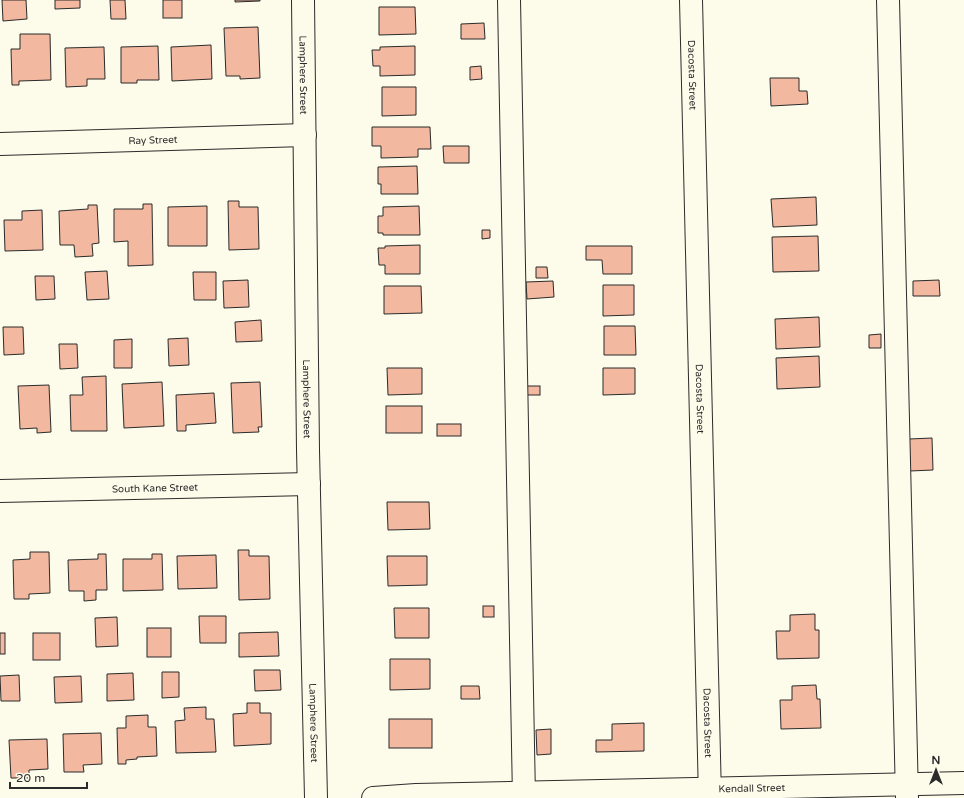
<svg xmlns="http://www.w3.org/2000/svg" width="964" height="798" viewBox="0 0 964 798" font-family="'Varela Round',sans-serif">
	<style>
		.building { fill: #f2b8a0; stroke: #2b2b2b }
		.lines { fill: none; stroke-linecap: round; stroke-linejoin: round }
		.minor-casing { stroke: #2b2b2b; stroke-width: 24 }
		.minor { stroke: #fdfbea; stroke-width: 22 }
		.labels { text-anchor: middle; stroke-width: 3; stroke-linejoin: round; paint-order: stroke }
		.street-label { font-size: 10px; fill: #2b2b2b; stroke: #fdfbea }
	</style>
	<rect width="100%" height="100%" fill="#fdfbea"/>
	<!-- building -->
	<g class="building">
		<polygon points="2,0 26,0 27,19 3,21"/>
		<polygon points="55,0 80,0 80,8 55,9"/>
		<polygon points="110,0 125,0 126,19 111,19"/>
		<rect x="163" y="0" width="19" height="18"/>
		<polygon points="235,0 260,0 260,1 235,2"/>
		<polygon points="379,7 415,7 416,34 379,35"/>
		<polygon points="484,23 485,39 461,39 461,24"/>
		<polygon points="258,27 260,78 240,79 240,76 226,76 224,28"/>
		<polygon points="20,34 50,34 51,80 19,81 19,85 12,85 11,49 20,49"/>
		<polygon points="211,45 212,79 172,81 171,47"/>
		<polygon points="158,46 159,80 137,80 137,83 121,83 121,47"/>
		<polygon points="415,46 415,75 380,76 380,66 373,66 372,50 380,50 380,47"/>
		<polygon points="104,47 105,79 87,79 87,86 66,87 65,48"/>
		<polygon points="481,66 482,79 470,80 470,67"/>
		<polygon points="770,78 799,78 799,91 807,91 808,104 771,106"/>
		<polygon points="382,87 416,87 416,115 382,116"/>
		<polygon points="372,127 430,127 431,149 418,149 418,157 381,158 381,146 372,146"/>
		<polygon points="443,146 469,146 469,163 444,163"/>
		<polygon points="417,166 418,194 381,194 381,184 378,184 378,167"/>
		<polygon points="816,197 817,225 773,227 771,199"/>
		<polygon points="228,201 239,201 239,207 258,207 259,249 229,250"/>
		<polygon points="143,204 152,204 153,265 128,266 128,241 114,242 114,209 143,209"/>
		<polygon points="88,205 97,205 99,243 92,244 93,256 75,257 74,245 60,245 59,211 88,209"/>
		<polygon points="207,206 207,246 168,246 168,207"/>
		<polygon points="419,206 420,235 383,235 383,233 378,233 378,216 383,216 383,207"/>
		<polygon points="42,210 43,250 5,251 4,220 22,220 22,211"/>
		<polygon points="482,230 490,230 490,238 482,239"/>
		<polygon points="818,236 819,271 773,272 772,237"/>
		<polygon points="420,245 420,274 385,274 385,265 379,265 378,248 385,248 385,246"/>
		<polygon points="586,246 632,246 632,274 603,274 602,260 586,260"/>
		<polygon points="536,267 547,267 548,278 536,278"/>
		<polygon points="107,271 109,299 87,300 85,272"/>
		<polygon points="193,272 216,272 216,300 194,300"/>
		<polygon points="35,276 54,276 55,299 36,300"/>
		<polygon points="248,280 249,307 224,308 223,281"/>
		<polygon points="939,280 940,296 913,296 913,281"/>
		<polygon points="553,281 554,297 527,299 526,282"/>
		<polygon points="603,285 634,285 634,315 603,316"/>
		<polygon points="384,286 421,286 422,313 384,314"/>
		<polygon points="819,317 820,347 776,349 775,319"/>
		<polygon points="261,320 262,341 236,342 235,322"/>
		<polygon points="604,326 635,326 636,355 604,355"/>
		<polygon points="3,327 23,327 24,354 4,355"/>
		<polygon points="881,334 881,348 869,348 869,335"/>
		<polygon points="188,338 189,365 169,366 168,339"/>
		<polygon points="132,339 132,368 114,368 114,340"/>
		<polygon points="59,344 77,344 78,368 60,369"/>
		<polygon points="819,356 820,387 777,389 776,358"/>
		<polygon points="387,368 422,368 422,394 388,395"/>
		<polygon points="603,368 635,368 635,394 603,395"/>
		<polygon points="106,376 107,431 71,431 70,395 83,395 82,377"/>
		<polygon points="162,382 164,426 124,428 122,384"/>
		<polygon points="260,382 262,427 258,427 259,432 233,433 231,383"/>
		<polygon points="49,385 51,432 37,433 37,428 20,429 18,386"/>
		<rect x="525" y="386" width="15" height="9"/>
		<polygon points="214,393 216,423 186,425 186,431 177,431 176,395"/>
		<rect x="386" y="406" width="36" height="27"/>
		<rect x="437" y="424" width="24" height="12"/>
		<polygon points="932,438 933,470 910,471 909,439"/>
		<polygon points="387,502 429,502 430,529 388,530"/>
		<polygon points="238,550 249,550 249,556 269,556 270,599 239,600"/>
		<polygon points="30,552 49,552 50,593 29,594 29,599 14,599 13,560 30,559"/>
		<polygon points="98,554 106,554 107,590 96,590 96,600 84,601 84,591 69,591 68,560 98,559"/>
		<polygon points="152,554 162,554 163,590 123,591 123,559 152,559"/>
		<polygon points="216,555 217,588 178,589 177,556"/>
		<polygon points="387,556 427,556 427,585 388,586"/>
		<rect x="483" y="606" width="11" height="11"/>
		<polygon points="394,608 429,608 429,638 395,638"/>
		<polygon points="815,614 815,630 819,630 819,658 777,659 776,631 790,631 790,615"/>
		<polygon points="199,616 226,616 226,643 200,643"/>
		<polygon points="117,617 118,646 96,647 95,618"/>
		<rect x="147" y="628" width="24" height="29"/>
		<polygon points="278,632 279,656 239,657 239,633"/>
		<rect x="0" y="633" width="5" height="21"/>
		<rect x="33" y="633" width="27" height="27"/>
		<polygon points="390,659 430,659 430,689 390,690"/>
		<polygon points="254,670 280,670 281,690 255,691"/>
		<polygon points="162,672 179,672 179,697 162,698"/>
		<polygon points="133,673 134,700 107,701 107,674"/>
		<polygon points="19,675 20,701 1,701 0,676"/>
		<polygon points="81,676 82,702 55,703 54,677"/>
		<polygon points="816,685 817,699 820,699 821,728 781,729 780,700 792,700 792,686"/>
		<polygon points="461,686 479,686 480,699 461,699"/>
		<polygon points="247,703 260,703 260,713 271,713 271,744 234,746 233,714 247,713"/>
		<polygon points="206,707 206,719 214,719 216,752 176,753 175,721 185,720 184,708"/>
		<polygon points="148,715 148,727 156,727 157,756 137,757 137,759 126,760 126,764 118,764 117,728 126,728 126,716"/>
		<rect x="389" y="719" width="43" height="29"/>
		<polygon points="644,723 644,751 596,752 596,740 612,740 612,724"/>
		<polygon points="551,729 551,754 537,755 536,730"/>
		<polygon points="101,733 102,764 83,765 84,772 64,772 63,734"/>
		<polygon points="47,739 48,769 29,770 29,778 11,778 9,740"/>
	</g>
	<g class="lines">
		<!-- minor casing -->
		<g class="minor-casing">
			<g id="minor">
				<path id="s1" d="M303,0L308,450L316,798"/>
				<polyline points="509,0 524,798"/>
				<path id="s2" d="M691,0L710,798"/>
				<polyline points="888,0 907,798"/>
				<path id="s3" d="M0,144L305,135"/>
				<path id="s4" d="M0,491L309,484"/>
				<path id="s5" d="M373,798L416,795L964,783"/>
			</g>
		</g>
		<!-- minor -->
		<use href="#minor" class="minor"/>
	</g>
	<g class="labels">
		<!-- street labels -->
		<g class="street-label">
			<text dy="4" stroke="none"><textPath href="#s1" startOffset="75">Lamphere Street</textPath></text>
			<text dy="4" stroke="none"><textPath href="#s2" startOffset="75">Dacosta Street</textPath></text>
			<text dy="4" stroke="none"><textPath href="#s3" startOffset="153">Ray Street</textPath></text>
			<text dy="4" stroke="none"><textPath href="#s1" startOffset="399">Lamphere Street</textPath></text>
			<text dy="4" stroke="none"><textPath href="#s2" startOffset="399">Dacosta Street</textPath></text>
			<text dy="4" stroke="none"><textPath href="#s4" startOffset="155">South Kane Street</textPath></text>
			<text dy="4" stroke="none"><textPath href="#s1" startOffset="723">Lamphere Street</textPath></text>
			<text dy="4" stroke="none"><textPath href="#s2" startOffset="723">Dacosta Street</textPath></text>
			<text dy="4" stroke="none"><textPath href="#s5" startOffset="379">Kendall Street</textPath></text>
		</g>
	</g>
	<!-- north arrow -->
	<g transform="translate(936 770)" stroke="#fdfbea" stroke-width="3" paint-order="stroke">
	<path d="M0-3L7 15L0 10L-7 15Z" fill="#2b2b2b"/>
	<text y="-6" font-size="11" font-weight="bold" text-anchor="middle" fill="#2b2b2b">N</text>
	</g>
	<!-- scale -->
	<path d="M10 782v6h77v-6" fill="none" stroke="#2b2b2b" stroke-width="2"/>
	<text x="16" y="782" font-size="12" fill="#2b2b2b" stroke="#fdfbea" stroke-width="3" paint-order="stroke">20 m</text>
</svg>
